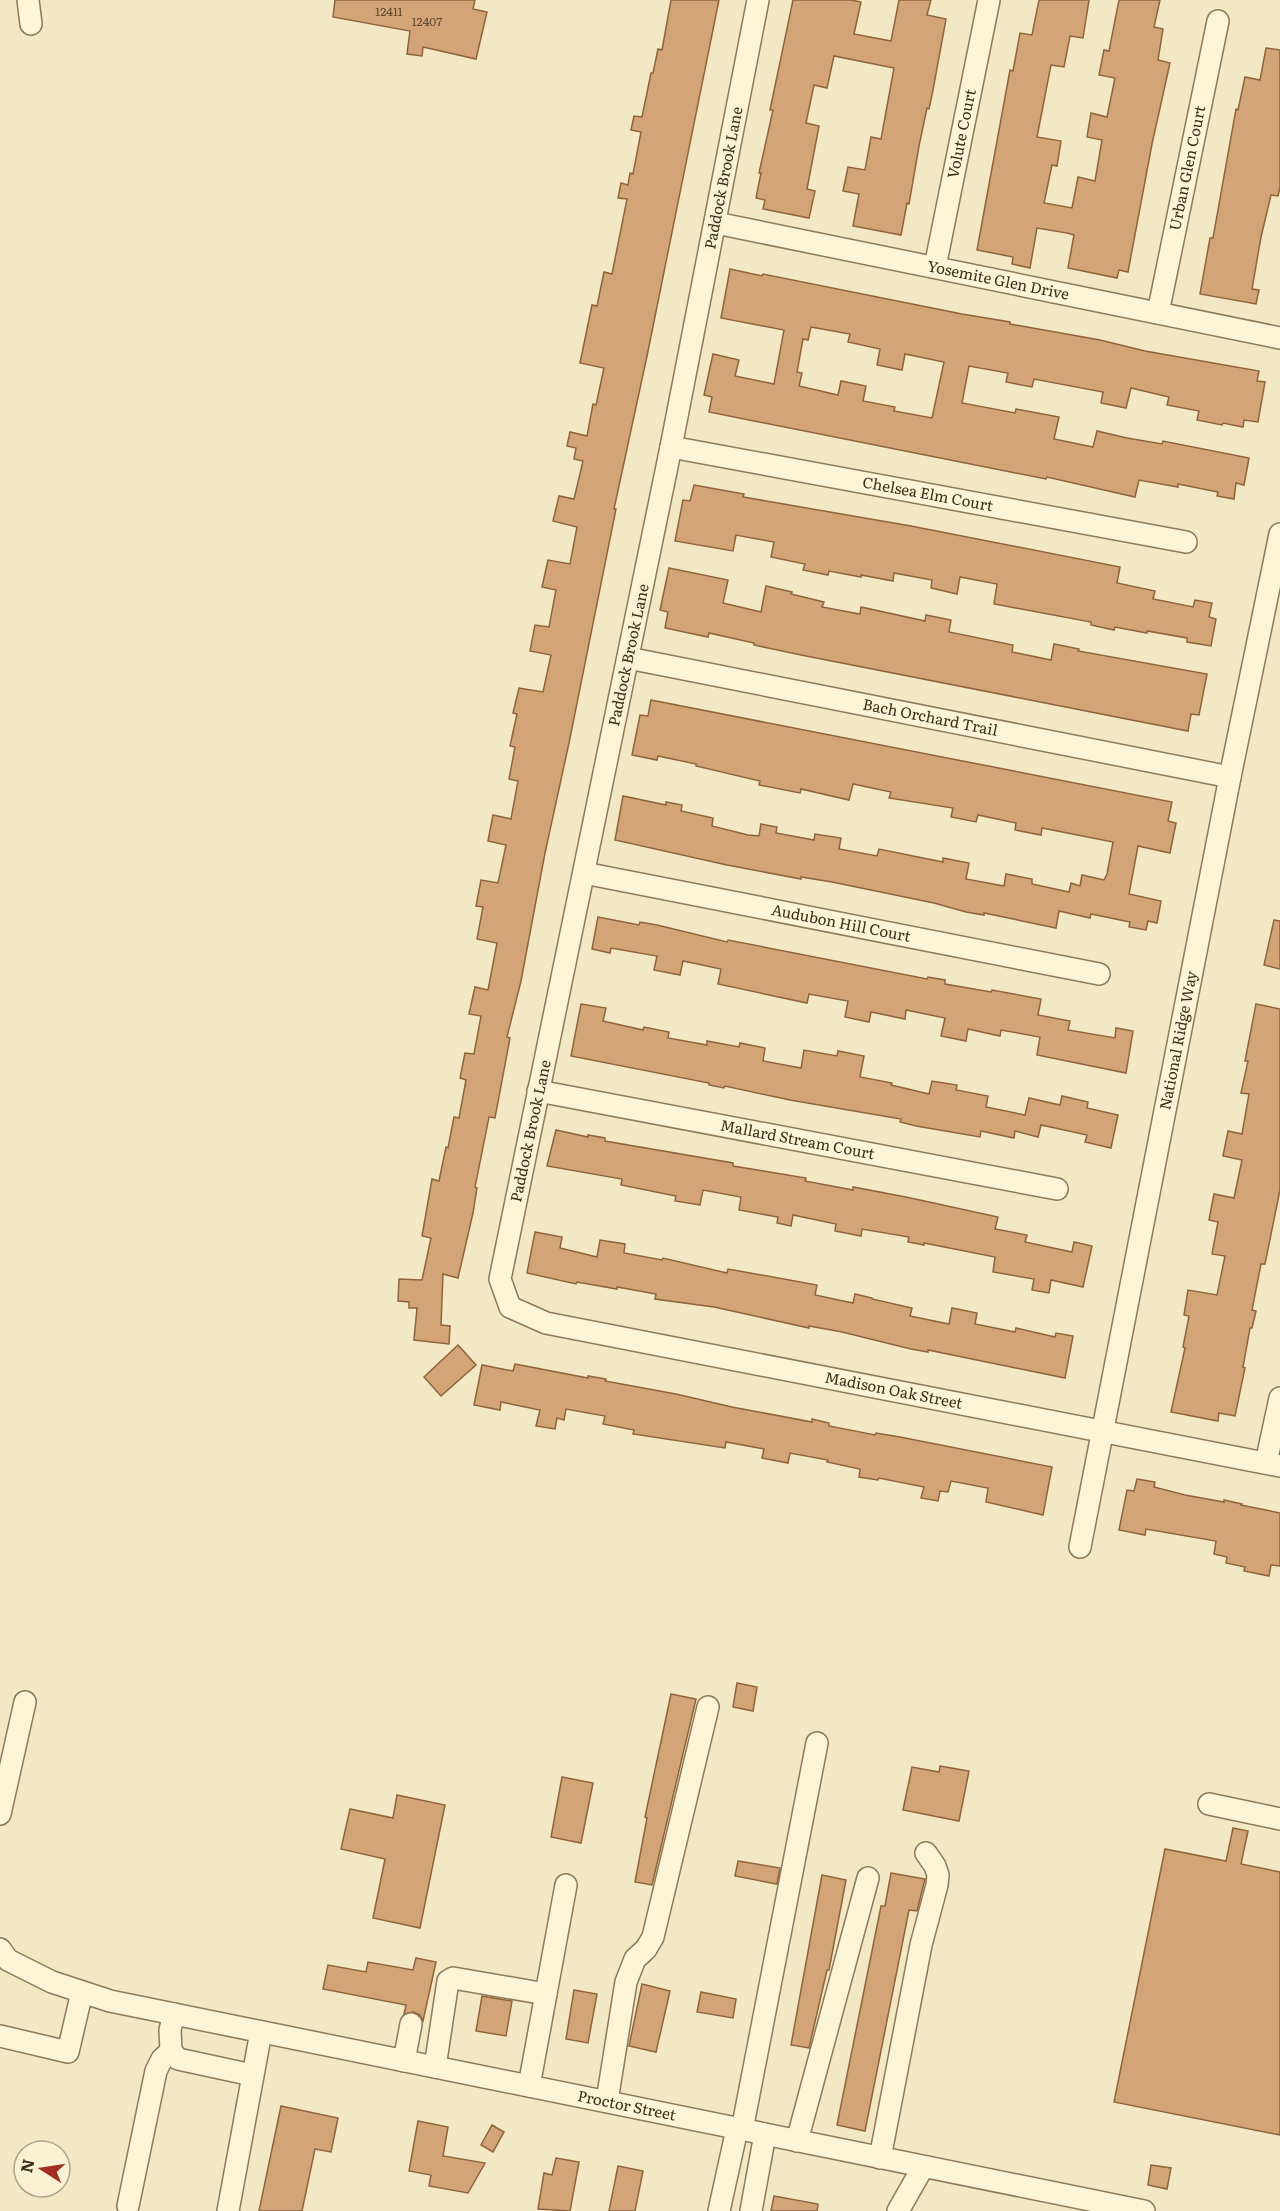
<svg xmlns="http://www.w3.org/2000/svg" width="1280" height="2211" viewBox="0 0 1280 2211" font-family="Literata,serif">
	<style>
		.building { fill: #d3a476; stroke: #8f643c; stroke-width: 1.5; fill-rule: evenodd }
		.lines { fill: none; stroke-linecap: round; stroke-linejoin: round }
		.minor-casing { stroke: #8e7958; stroke-width: 24 }
		.minor { stroke: #fbf4d7; stroke-width: 21 }
		.labels { text-anchor: middle; stroke-width: 6; stroke-linejoin: round; paint-order: stroke }
		.number-label { font-size: 12px; fill: #624c33 }
		.street-label { font-size: 15px; fill: #3c2f1d; stroke: #f8f1d3 }
	</style>
	<rect width="100%" height="100%" fill="#f2e8c3"/>
	<!-- building -->
	<g class="building">
		<polygon points="335,0 475,0 473,9 487,12 476,59 423,47 422,56 407,54 410,31 333,17"/>
		<polygon points="671,0 719,0 647,356 614,509 616,509 569,743 545,853 521,981 507,1037 510,1038 495,1118 489,1117 475,1187 477,1188 473,1213 458,1278 443,1274 441,1325 450,1326 449,1344 414,1340 417,1308 409,1308 409,1302 398,1301 399,1279 422,1280 431,1238 422,1236 432,1179 439,1181 446,1147 448,1148 454,1117 459,1118 466,1080 460,1078 465,1053 474,1054 481,1016 469,1014 475,987 488,990 497,943 477,939 483,907 476,906 481,880 498,883 506,845 488,841 493,815 511,819 518,781 509,779 515,747 510,746 517,714 513,713 519,688 543,692 551,655 530,651 535,625 549,627 556,590 542,587 548,560 570,564 577,527 553,521 559,496 574,499 583,461 574,459 576,448 567,446 570,432 587,436 593,404 596,405 604,368 580,363 592,305 597,306 604,272 612,274 627,199 618,198 621,183 628,185 630,173 633,174 641,132 631,130 634,116 642,117 651,73 653,73 658,49 662,50"/>
		<polygon points="793,0 851,0 861,2 854,34 891,41 899,0 931,0 927,15 946,19 933,90 929,109 927,108 919,146 909,204 907,203 901,235 853,226 859,194 843,191 848,167 865,170 871,137 881,139 894,68 834,56 827,88 814,85 806,123 819,126 807,189 815,191 809,218 763,209 765,200 756,198 761,173 759,173 773,110 770,110"/>
		<polygon points="1039,0 1089,0 1083,38 1070,36 1064,67 1051,65 1037,137 1061,141 1057,166 1052,165 1044,203 1072,208 1078,177 1095,181 1102,140 1087,137 1091,113 1107,117 1115,78 1099,75 1104,50 1109,51 1119,0 1160,0 1154,27 1163,29 1158,60 1170,63 1152,144 1128,272 1119,270 1117,278 1068,268 1074,235 1067,233 1037,228 1030,268 1012,264 1013,257 977,250 1010,70 1013,71 1020,33 1032,35"/>
		<polygon points="1266,48 1280,50 1280,187 1278,196 1271,195 1261,237 1252,289 1259,290 1256,304 1200,294 1210,238 1213,238 1236,109 1238,110 1245,77 1260,80"/>
		<path d="M730,269L762,276L763,274L962,314L1010,322V324L1100,340L1145,351L1259,371L1257,381L1265,382L1258,422L1244,420L1243,427L1223,423L1222,425L1197,420L1199,411L1167,405L1169,397L1131,388L1126,408L1101,403L1103,392L1034,379L1032,387L1006,382L1008,373L969,366L962,403L1015,413L1016,409L1059,417L1054,439L1093,447L1097,431L1127,438L1162,444L1163,441L1249,458L1244,485L1236,483L1234,499L1217,496L1218,492L1178,484V487L1139,480L1135,497L1047,477L1046,479L709,412L712,397L704,395L713,354L739,360L735,376L774,384L784,330L721,318ZM811,327L850,334L848,342L880,349L877,365L902,370L905,354L944,362L932,418L894,411L895,407L863,401L866,386L841,381L838,395L799,386L802,373L797,372L803,339L808,340Z"/>
		<polygon points="694,485 744,494 743,497 911,526 1120,567 1117,583 1155,591 1153,599 1193,607 1195,600 1212,603 1209,617 1216,619 1211,646 1187,642 1187,638 1147,631 1147,633 1115,627 1114,630 1091,625 1091,622 994,604 997,584 960,577 957,594 931,588 932,580 894,573 893,581 861,575 861,577 829,571 828,575 803,570 805,564 771,557 774,542 736,535 733,551 675,541 683,500 690,501"/>
		<polygon points="669,568 728,580 723,603 761,612 766,586 792,592 791,594 824,602 822,607 860,614 861,607 925,621 926,615 951,620 949,632 1013,645 1012,652 1051,660 1054,644 1079,649 1078,651 1207,674 1199,715 1191,714 1188,731 801,655 754,645 754,643 709,633 708,637 665,628 668,612 660,610"/>
		<polygon points="651,700 1172,802 1168,821 1176,823 1170,853 1138,846 1129,894 1161,901 1157,923 1148,921 1146,930 1129,927 1130,922 1091,914 1090,918 1059,911 1056,928 984,913 984,915 966,912 934,903 832,882 801,877 801,879 727,865 615,840 623,796 666,805 666,802 682,805 681,811 713,818 712,826 748,835 759,836 761,824 777,827 776,833 814,840 815,834 841,838 839,849 877,856 879,849 943,862 943,858 969,863 966,879 1004,886 1006,874 1032,879 1032,884 1069,892 1071,883 1080,886 1082,875 1104,880 1107,874 1113,842 1042,828 1041,835 1015,830 1016,823 978,815 976,822 951,817 953,808 889,798 891,792 853,784 849,800 801,789 800,793 759,785 760,781 696,766 696,764 658,756 657,760 632,755 640,715 648,716"/>
		<polygon points="598,917 639,925 640,922 657,925 727,942 728,940 927,979 928,977 945,980 945,984 991,992 992,990 1041,999 1038,1015 1070,1021 1068,1030 1115,1038 1116,1028 1133,1031 1126,1073 1037,1055 1040,1037 1001,1030 1000,1036 968,1029 966,1041 941,1036 945,1018 906,1010 905,1019 871,1012 869,1022 845,1017 848,1001 809,994 807,1003 718,984 721,969 683,961 680,975 654,970 657,956 611,948 610,953 592,949"/>
		<polygon points="1274,920 1280,921 1280,969 1264,965"/>
		<polygon points="581,1004 606,1008 603,1021 643,1030 644,1027 669,1032 668,1038 707,1045 707,1041 739,1047 740,1043 765,1048 763,1061 801,1068 804,1050 837,1056 838,1051 864,1056 860,1077 892,1083 891,1085 929,1094 932,1081 957,1085 956,1090 988,1096 986,1107 1025,1115 1029,1098 1060,1105 1062,1096 1088,1102 1087,1108 1118,1115 1111,1148 1085,1142 1087,1135 1041,1125 1038,1137 1015,1131 1014,1138 981,1131 980,1137 916,1126 900,1122 901,1119 790,1100 725,1086 724,1088 709,1085 709,1083 571,1056"/>
		<polygon points="1256,1004 1280,1009 1280,1190 1265,1264 1261,1264 1252,1310 1256,1311 1252,1328 1250,1328 1243,1367 1245,1368 1235,1416 1219,1413 1218,1421 1171,1412 1185,1348 1183,1347 1189,1316 1184,1315 1188,1290 1217,1295 1225,1256 1212,1254 1218,1222 1209,1220 1214,1194 1234,1198 1242,1160 1223,1156 1228,1131 1242,1134 1249,1094 1241,1093 1248,1061 1245,1061"/>
		<polygon points="556,1130 588,1137 588,1135 605,1138 605,1141 733,1163 733,1166 806,1178 805,1181 853,1190 853,1187 906,1197 998,1217 995,1229 1027,1235 1025,1242 1072,1252 1074,1242 1092,1246 1083,1287 1051,1280 1049,1293 1032,1290 1034,1279 993,1272 995,1257 924,1243 924,1245 908,1242 909,1237 862,1229 861,1236 835,1231 836,1224 793,1215 791,1226 777,1223 778,1217 739,1210 741,1197 703,1190 700,1205 675,1201 676,1196 621,1185 622,1179 547,1166"/>
		<polygon points="535,1232 562,1237 560,1248 597,1257 600,1240 625,1244 624,1253 662,1260 663,1258 727,1273 728,1269 817,1285 815,1295 853,1303 855,1294 872,1298 872,1299 912,1308 910,1316 949,1324 952,1308 977,1313 975,1324 1015,1332 1016,1328 1055,1337 1056,1333 1073,1336 1065,1378 928,1350 928,1352 911,1349 842,1332 809,1326 809,1328 714,1307 655,1299 656,1294 617,1287 617,1289 577,1282 576,1284 527,1273"/>
		<polygon points="458,1345 476,1365 441,1396 424,1377"/>
		<polygon points="515,1364 588,1378 588,1376 606,1379 605,1381 676,1394 732,1407 812,1422 812,1419 829,1423 829,1426 875,1435 876,1433 900,1437 1052,1467 1043,1515 986,1502 988,1488 951,1481 948,1492 940,1491 938,1501 921,1498 924,1487 879,1478 878,1480 859,1477 860,1469 827,1462 828,1460 790,1453 788,1463 762,1458 764,1449 726,1442 725,1448 633,1434 634,1430 603,1424 605,1416 566,1409 564,1420 557,1418 555,1429 536,1426 540,1410 501,1402 500,1410 474,1405 482,1365 513,1371"/>
		<polygon points="1137,1479 1155,1482 1154,1487 1185,1495 1224,1502 1224,1500 1242,1504 1241,1505 1280,1513 1280,1566 1271,1565 1269,1576 1244,1571 1245,1567 1226,1563 1227,1557 1214,1554 1216,1541 1146,1529 1145,1535 1119,1530 1127,1490 1134,1491"/>
		<polygon points="737,1683 757,1687 753,1711 733,1707"/>
		<polygon points="671,1694 696,1699 652,1885 635,1882 647,1818 645,1817"/>
		<polygon points="940,1766 969,1771 959,1821 903,1810 912,1767 939,1772"/>
		<polygon points="562,1777 593,1783 581,1843 551,1837"/>
		<polygon points="397,1795 445,1805 420,1928 373,1918 385,1859 341,1849 350,1809 393,1818"/>
		<polygon points="1233,1828 1248,1831 1241,1864 1280,1872 1280,2135 1114,2102 1165,1849 1226,1861"/>
		<polygon points="738,1861 780,1868 777,1884 735,1876"/>
		<polygon points="891,1873 925,1879 917,1911 909,1910 865,2131 837,2125 881,1906 885,1906"/>
		<polygon points="822,1875 846,1880 829,1970 827,1970 809,2048 791,2045"/>
		<polygon points="416,1958 436,1962 423,2021 420,2015 414,2012 404,2014 406,2005 323,1989 328,1965 366,1972 368,1962 413,1970"/>
		<polygon points="642,1984 670,1991 656,2052 629,2046"/>
		<polygon points="574,1990 597,1994 588,2043 566,2039"/>
		<polygon points="701,1992 736,1999 733,2018 697,2012"/>
		<polygon points="482,1996 512,2001 506,2036 476,2031"/>
		<polygon points="281,2106 338,2118 331,2152 315,2149 302,2211 259,2211"/>
		<polygon points="418,2121 448,2127 443,2156 485,2163 468,2193 429,2186 431,2175 409,2171"/>
		<polygon points="492,2125 504,2132 493,2152 481,2145"/>
		<polygon points="556,2158 579,2162 570,2211 538,2209 544,2173 552,2175"/>
		<polygon points="1151,2165 1171,2168 1167,2189 1148,2185"/>
		<polygon points="618,2166 643,2171 635,2211 609,2211"/>
		<polygon points="774,2196 818,2204 817,2211 771,2211"/>
	</g>
	<g class="lines">
		<!-- minor casing -->
		<g class="minor-casing">
			<g id="minor">
				<polyline points="28,0 31,24"/>
				<path id="s1" d="M758,0L671,447L500,1279L510,1307L546,1323L1280,1466"/>
				<path id="s2" d="M716,223L1280,338"/>
				<path id="s3" d="M935,267L989,0"/>
				<path id="s4" d="M1158,313L1218,21"/>
				<path id="s5" d="M671,447L1186,542"/>
				<path id="s6" d="M628,658L1230,777"/>
				<path id="s7" d="M584,873L1099,974"/>
				<path id="s8" d="M538,1091L1057,1189"/>
				<polyline points="1266,1463 1280,1398"/>
				<path id="s9" d="M1080,1547L1230,777L1280,534"/>
				<polyline points="1209,1804 1280,1819"/>
				<polyline points="0,1814 25,1702"/>
				<path id="s10" d="M0,1949L8,1960L52,1982L110,2001L1144,2211"/>
				<polyline points="174,2014 170,2030 171,2051 178,2059 252,2075"/>
				<polyline points="0,2036 68,2052 82,1992"/>
				<polyline points="404,2061 411,2024"/>
				<polyline points="435,2067 448,1981 453,1978 546,1994"/>
				<polyline points="529,2086 566,1885"/>
				<polyline points="607,2101 626,1982 635,1959 646,1949 653,1937 708,1707"/>
				<polyline points="742,2130 817,1743"/>
				<polyline points="797,2141 868,1878"/>
				<polyline points="880,2158 921,1945 937,1885 938,1875 935,1866 926,1853"/>
				<polyline points="128,2206 156,2071 162,2059 171,2051"/>
				<polyline points="228,2211 261,2032"/>
				<polyline points="719,2211 737,2129"/>
				<polyline points="751,2211 765,2134"/>
				<polyline points="898,2211 923,2167"/>
			</g>
		</g>
		<!-- minor -->
		<use href="#minor" class="minor"/>
	</g>
	<g class="labels">
		<!-- number labels -->
		<g class="number-label">
			<text x="389" y="16">12411</text>
			<text x="427" y="26">12407</text>
		</g>
		<!-- street labels -->
		<g class="street-label">
			<text dy="5" stroke="none"><textPath href="#s3" startOffset="136">Volute Court</textPath></text>
			<text dy="5" stroke="none"><textPath href="#s4" startOffset="148">Urban Glen Court</textPath></text>
			<text transform="translate(724 178) rotate(-79)" y="5">Paddock Brook Lane</text>
			<text dy="5" stroke="none"><textPath href="#s2" startOffset="288">Yosemite Glen Drive</textPath></text>
			<text dy="5" stroke="none"><textPath href="#s5" startOffset="261">Chelsea Elm Court</textPath></text>
			<text transform="translate(629 655) rotate(-78)" y="5">Paddock Brook Lane</text>
			<text dy="5" stroke="none"><textPath href="#s6" startOffset="308">Bach Orchard Trail</textPath></text>
			<text dy="5" stroke="none"><textPath href="#s7" startOffset="262">Audubon Hill Court</textPath></text>
			<text dy="5" stroke="none"><textPath href="#s9" startOffset="516">National Ridge Way</textPath></text>
			<text transform="translate(531 1131) rotate(-78)" y="5">Paddock Brook Lane</text>
			<text dy="5" stroke="none"><textPath href="#s8" startOffset="264">Mallard Stream Court</textPath></text>
			<text dy="5" stroke="none"><textPath href="#s1" startOffset="1728">Madison Oak Street</textPath></text>
			<text dy="5" stroke="none"><textPath href="#s10" startOffset="651">Proctor Street</textPath></text>
		</g>
	</g>
	<!-- north arrow -->
	<g transform="translate(42 2169) rotate(282)"><circle r="28" fill="#f8f1d3" stroke="#ada38a" stroke-width="1.5"/>
	<path d="M0-4.5L10 22L0 15L-10 22Z" fill="#a22d23"/>
	<text y="-9" font-size="16" font-weight="bold" text-anchor="middle" fill="#3c2f1d">N</text>
	</g>
</svg>
